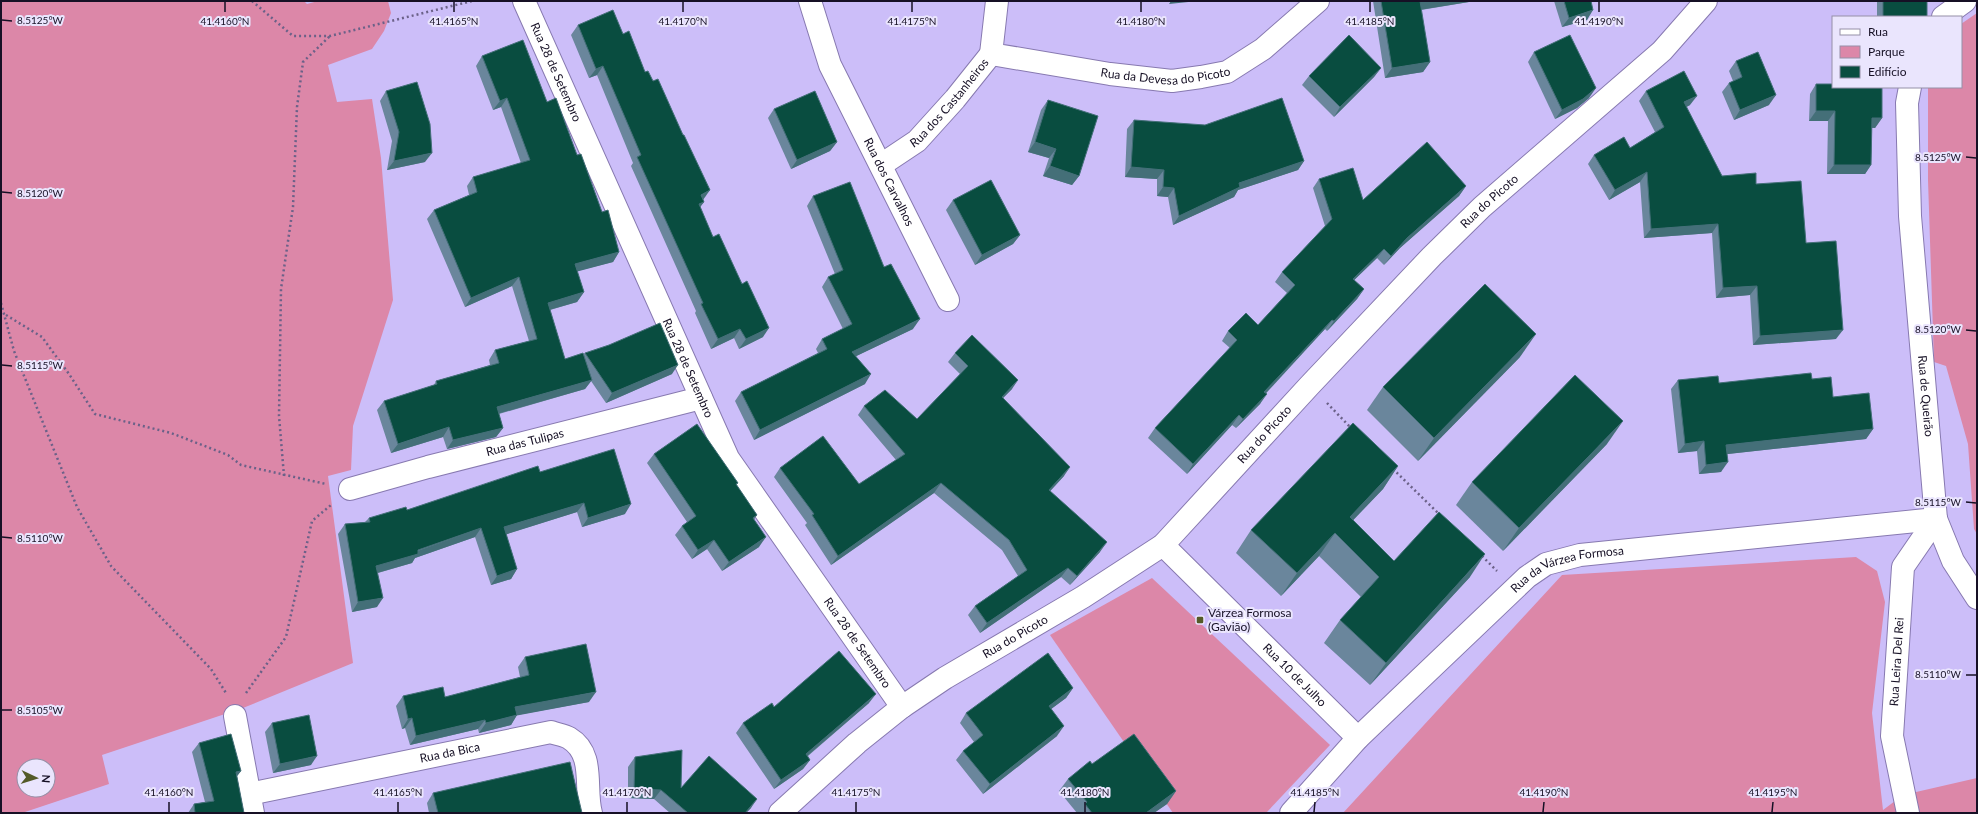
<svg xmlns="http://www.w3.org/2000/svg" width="1978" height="814" viewBox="0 0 1978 814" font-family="Lato,sans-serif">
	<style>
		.green { fill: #dc87a8; fill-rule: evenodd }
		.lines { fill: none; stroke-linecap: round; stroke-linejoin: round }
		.minor-casing { stroke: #8779b0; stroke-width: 24 }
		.tertiary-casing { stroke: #8779b0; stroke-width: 24 }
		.path { stroke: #6b6188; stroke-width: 2.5; stroke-dasharray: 2 3; stroke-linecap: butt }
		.minor { stroke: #fff; stroke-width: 22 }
		.tertiary { stroke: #fff; stroke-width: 22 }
		.wall { fill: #6a869c }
		.shaded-wall { fill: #446f78 }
		.building { fill: #094d40; stroke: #446f78 }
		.ticks { fill: none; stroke: #161025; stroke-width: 1.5 }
		.poi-dot { fill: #545a28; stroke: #eae5fd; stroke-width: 1.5 }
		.labels { text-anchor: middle; stroke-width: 4; stroke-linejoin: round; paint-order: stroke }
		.street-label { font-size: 12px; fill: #161025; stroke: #eae5fd }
		.poi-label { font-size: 12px; fill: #161025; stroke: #eae5fd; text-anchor: start }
		.ticks-label { font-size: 10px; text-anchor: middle; fill: #161025; stroke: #eae5fd; stroke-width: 4; stroke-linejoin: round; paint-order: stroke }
	</style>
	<rect width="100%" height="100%" fill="#ccbef9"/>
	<!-- green -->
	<g class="green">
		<path d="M1,1H304L307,4L318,1H388L391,13L384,31L372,49L328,65L337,102L372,99L381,158L393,300L353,426L351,470L328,476L353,663L243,708L102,755L109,784L22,813H1ZM24,766H48V790H24Z"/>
		<polygon points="1977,13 1977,534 1974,529 1968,444 1946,366 1934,362 1928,180 1928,87 1961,87 1961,24"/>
		<polygon points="1856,557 1877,571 1885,602 1872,713 1883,810 1903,795 1977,778 1977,813 1343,813 1562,575"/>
		<polygon points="1152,578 1330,745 1266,813 1173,813 1050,635"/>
	</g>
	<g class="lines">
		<!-- minor casing -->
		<g class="minor-casing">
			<g id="minor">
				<path id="s1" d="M524,1L728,458L902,707"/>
				<path id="s2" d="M810,1L830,65L948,300"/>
				<path id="s3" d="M881,165L917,141L955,99L991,54"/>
				<path id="s4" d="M350,489L428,467L701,398"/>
				<polyline points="235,716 253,813"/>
				<path id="s5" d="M249,794L551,732C556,734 564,735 569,738C596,754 584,789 591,813"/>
				<polyline points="1291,813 1358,738"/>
				<path id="s6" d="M1908,813L1892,736L1903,567L1936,519"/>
			</g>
		</g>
		<!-- tertiary casing -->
		<g class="tertiary-casing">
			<g id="tertiary">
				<path id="s7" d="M997,1L991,54L1110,74L1172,81L1201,77L1227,72L1263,49L1318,1"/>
				<polyline points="1943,17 1965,1"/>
				<path id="s8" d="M1910,87L1907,103L1910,216L1936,519L1953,561L1977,598"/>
				<path id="s9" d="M1163,545L1358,738L1527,577L1546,564L1580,555L1936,519"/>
				<path id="s10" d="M780,813L857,743L902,707L945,678L1083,597L1163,545L1309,386L1432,256L1482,207L1662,51L1706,1"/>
			</g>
		</g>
		<!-- path -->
		<g class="path">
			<polyline points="252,1 293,36 330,36 472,1"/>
			<polyline points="1,303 14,351 77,507 111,566 211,669 226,693"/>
			<polyline points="6,315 42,337 69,374 95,414 171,433 228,455 241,465 326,484"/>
			<polyline points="1327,403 1351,428"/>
			<polyline points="1393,469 1440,515"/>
			<polyline points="284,476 279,416 281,289 293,207 297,107 303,62 330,36"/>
			<polyline points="1482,556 1497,571"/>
			<polyline points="246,693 286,637 312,521 331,505"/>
		</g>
		<!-- minor -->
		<use href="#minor" class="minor"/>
		<!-- tertiary -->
		<use href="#tertiary" class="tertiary"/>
	</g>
	<!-- wall -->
	<g class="wall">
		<polygon points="1373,1 1475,1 1421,10 1430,62 1423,72 1385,78"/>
		<polygon points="1554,1 1591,1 1587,20 1562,27"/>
		<rect x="1877" y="1" width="50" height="16"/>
		<polygon points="578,25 623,34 645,72 704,202 700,207 713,237 763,337 739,349 734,338 711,349 695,313 696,311 631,166 633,163 597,75 589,78 571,35"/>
		<polygon points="1534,52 1589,98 1577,108 1555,119 1528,62"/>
		<polygon points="482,56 547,102 577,155 619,252 613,262 577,271 584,292 577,302 550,310 565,359 583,354 585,353 672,374 606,403 591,381 585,389 499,414 503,428 496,437 447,449 443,437 391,453 377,410 384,401 434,385 436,381 490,365 489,360 495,350 529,341 512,286 465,307 427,219 434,210 469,195 467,186 473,177 521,163 501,107 493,110 476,66"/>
		<polygon points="1736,61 1769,105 1734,120 1722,92 1729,83 1733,81 1729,71"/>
		<polygon points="1381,68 1374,77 1334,117 1302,85 1309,76"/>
		<polygon points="1816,84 1882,118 1875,128 1872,128 1871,165 1865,174 1827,174 1828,121 1809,121 1810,94"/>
		<polygon points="386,91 425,162 387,170 392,141 380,101"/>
		<polygon points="1646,91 1690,105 1686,107 1722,176 1756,184 1806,243 1836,339 1753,345 1750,295 1716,298 1712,233 1644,238 1640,182 1609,200 1588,164 1594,155 1630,148 1655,132 1639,101"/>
		<polygon points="1048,100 1079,176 1072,185 1043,176 1049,158 1028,152 1041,110"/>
		<polygon points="774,109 837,142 830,151 791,169 768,118"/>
		<polygon points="1134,120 1304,161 1298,170 1238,190 1234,197 1173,225 1168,197 1157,196 1157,179 1125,177 1127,129"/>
		<polygon points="1319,179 1363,200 1466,186 1459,196 1400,248 1384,265 1377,258 1354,280 1364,289 1357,299 1327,331 1325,329 1265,393 1260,404 1236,428 1232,425 1187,474 1148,438 1155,428 1230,348 1222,341 1228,331 1258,325 1287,293 1275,282 1282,272 1325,226 1313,188"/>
		<polygon points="813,196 884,267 913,329 856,356 865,384 754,440 735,401 741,392 818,353 816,349 822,339 843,329 822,287 828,277 835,274 807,206"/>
		<polygon points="953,200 1020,235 1013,244 975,265 946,210"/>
		<polygon points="955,353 1012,389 1003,398 1064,476 1050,491 1100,552 1070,585 1061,577 980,633 968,615 975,606 1018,576 1002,550 934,493 831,565 805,525 807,523 774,477 780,468 859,484 896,460 858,415 864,406 917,419 960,374 948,362"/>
		<polygon points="1520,357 1418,461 1367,410 1383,387"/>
		<polygon points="1812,379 1833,397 1873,429 1866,439 1727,454 1721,472 1699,474 1697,451 1678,453 1671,389 1678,380 1719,383"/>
		<polygon points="1607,444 1503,551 1456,505 1472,482"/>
		<polygon points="654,454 738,483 736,485 757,515 754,520 759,547 722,571 707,549 692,559 675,535 682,526 687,522 647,463"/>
		<polygon points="1398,466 1383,489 1353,520 1394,561 1470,577 1370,685 1324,643 1340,620 1361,597 1319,556 1281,596 1236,553 1251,530"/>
		<polygon points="540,472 625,514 582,527 577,512 506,534 517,569 511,579 491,585 475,537 415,558 412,563 378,573 377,607 352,612 338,534 345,524 365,522 369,518 407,510"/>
		<polygon points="525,657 589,702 517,715 511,725 479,733 478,729 410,745 405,728 402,729 396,706 403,696 445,697 520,677 518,667"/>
		<polygon points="1073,688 1066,698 1051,709 1057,736 983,794 956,760 963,751 974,742 960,723 966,713"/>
		<polygon points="869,703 808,756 810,760 803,769 774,789 736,733 743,723 774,707"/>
		<polygon points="272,723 311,765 273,773 265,732"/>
		<polygon points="199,743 241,771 237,776 244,813 188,813 194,804 205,802 192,752"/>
		<polygon points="635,757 681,788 751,808 746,813 670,813 654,799 628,798 628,767"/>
		<polygon points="1092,764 1176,791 1167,804 1154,813 1077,813 1059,791 1068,779"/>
		<polygon points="433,793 582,813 429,813 427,803"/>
	</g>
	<!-- shaded-wall -->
	<g class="shaded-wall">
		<polygon points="1171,1 1198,1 1169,4"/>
		<polygon points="1420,1 1475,1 1413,11"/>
		<polygon points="1593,10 1587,20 1562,27 1569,18"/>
		<polygon points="1430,62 1423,72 1385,78 1392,68"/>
		<polygon points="603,66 597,75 589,78 596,69"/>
		<polygon points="1381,68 1374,77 1334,117 1340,107"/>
		<polygon points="1596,88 1589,98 1577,108 1555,119 1562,110"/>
		<polygon points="1776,95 1769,105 1734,120 1740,110"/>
		<polygon points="1697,96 1690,105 1677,112 1684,102"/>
		<polygon points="507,98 501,107 493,110 500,101"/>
		<polygon points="1816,111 1835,111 1828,121 1809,121"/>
		<polygon points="1872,118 1882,118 1875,128 1865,127"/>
		<polygon points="837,142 830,151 791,169 797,160"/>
		<polygon points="1035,142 1056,149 1049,158 1028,152"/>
		<polygon points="432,153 425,162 387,170 394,161"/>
		<polygon points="1304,161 1298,170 1238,190 1234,197 1173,225 1179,216 1239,183"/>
		<polygon points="1834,165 1871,165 1865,174 1827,174"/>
		<polygon points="1050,166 1079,176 1072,185 1043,176"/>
		<polygon points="1131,167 1164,170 1157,179 1125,177"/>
		<polygon points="1647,172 1640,182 1609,200 1615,190"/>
		<polygon points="1466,186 1459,196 1400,248 1384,265 1391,256 1407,238"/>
		<polygon points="1163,187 1174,188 1168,197 1157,196"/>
		<polygon points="710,190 703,200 701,195"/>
		<polygon points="704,202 697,211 699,204"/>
		<polygon points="1718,224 1712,233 1644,238 1651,229"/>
		<polygon points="1020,235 1013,244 975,265 982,255"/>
		<polygon points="1384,249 1377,258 1346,288 1353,279"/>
		<polygon points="619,252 613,262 568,274 575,264"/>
		<polygon points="519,277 512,286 465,307 471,298"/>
		<polygon points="1757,286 1750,295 1716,298 1723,288"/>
		<polygon points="1364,289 1357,299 1327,331 1334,321"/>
		<polygon points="584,292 577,302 542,312 548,303"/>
		<polygon points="920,319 913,329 846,361 852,352"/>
		<polygon points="1332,320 1325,329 1258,402 1264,392"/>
		<polygon points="769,328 763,337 739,349 746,339"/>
		<polygon points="740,329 734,338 711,349 718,339"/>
		<polygon points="1843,330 1836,339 1753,345 1760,336"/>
		<polygon points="1536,334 1520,357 1418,461 1434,438"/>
		<polygon points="678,365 672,374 606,403 612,393"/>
		<polygon points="871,374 865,384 754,440 760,430"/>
		<polygon points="592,380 585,389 490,416 497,407"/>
		<polygon points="1018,380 1012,389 995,406 1002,397"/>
		<polygon points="1267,394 1260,404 1236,428 1243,419"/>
		<polygon points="1239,415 1232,425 1187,474 1193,464"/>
		<polygon points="1623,421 1607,444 1503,551 1519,528"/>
		<polygon points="449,427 443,437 391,453 398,444"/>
		<polygon points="503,428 496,437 447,449 453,440"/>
		<polygon points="1873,429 1866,439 1719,455 1726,445"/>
		<polygon points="1704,441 1697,451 1678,453 1685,444"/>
		<polygon points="1728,462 1721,472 1699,474 1706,465"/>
		<polygon points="1398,466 1383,489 1338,536 1350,517"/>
		<polygon points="1070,467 1064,476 1043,499 1049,490"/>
		<polygon points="941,483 934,493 831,565 838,556"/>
		<polygon points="584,503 577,512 498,537 504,527"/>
		<polygon points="631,504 625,514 582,527 588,518"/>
		<polygon points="481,528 475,537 415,558 412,563 370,575 376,566"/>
		<polygon points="1335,533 1319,556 1281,596 1297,573"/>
		<polygon points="766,537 759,547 722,571 729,562"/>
		<polygon points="714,540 707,549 692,559 698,550"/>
		<polygon points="1107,542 1100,552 1070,585 1077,576"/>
		<polygon points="1485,554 1470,577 1370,685 1386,663"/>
		<polygon points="1068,568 1061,577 980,633 987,623"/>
		<polygon points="517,569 511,579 491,585 497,576"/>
		<polygon points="383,598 377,607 352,612 358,602"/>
		<polygon points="1073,688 1066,698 1043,715 1049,706"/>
		<polygon points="596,692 589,702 509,717 515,707"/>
		<polygon points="876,694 869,703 799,763 806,754"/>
		<polygon points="517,715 511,725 479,733 486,723"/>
		<polygon points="412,718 405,728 402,729 408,719"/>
		<polygon points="485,720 478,729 410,745 416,736"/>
		<polygon points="1064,726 1057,736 983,794 990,784"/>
		<polygon points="317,756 311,765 273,773 280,764"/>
		<polygon points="810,760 803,769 774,789 781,780"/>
		<polygon points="241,771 234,780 236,772"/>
		<polygon points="634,789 661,790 654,799 628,798"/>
		<polygon points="1176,791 1167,804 1154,813 1146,813"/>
		<polygon points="757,799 751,808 746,813 745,813"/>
	</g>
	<!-- building -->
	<g class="building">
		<polygon points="1381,1 1422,1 1420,1 1430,62 1392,68"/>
		<polygon points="1564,1 1591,1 1593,10 1569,18"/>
		<rect x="1883" y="1" width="44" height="16"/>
		<polygon points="613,10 623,34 629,31 645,72 648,71 653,81 658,79 683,135 684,135 710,190 701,195 704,202 699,204 713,237 719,234 742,284 747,281 769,328 746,339 740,329 718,339 701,304 703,303 637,157 641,155 603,66 596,69 578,25"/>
		<polygon points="1349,35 1381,68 1340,107 1309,76"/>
		<polygon points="1570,35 1596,88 1583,99 1562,110 1534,52"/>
		<polygon points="523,40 547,102 556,98 577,155 581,154 602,212 608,210 619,252 575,264 584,292 548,303 565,359 583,353 592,380 497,407 503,428 453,440 449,427 398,444 384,401 437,384 436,381 499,363 495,350 537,339 519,277 471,298 434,210 477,192 473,177 530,160 507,98 500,101 482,56"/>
		<polygon points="1758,52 1776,95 1740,110 1729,83 1742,77 1736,61"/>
		<polygon points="1684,71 1697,96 1684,102 1722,176 1756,173 1756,184 1801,181 1806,243 1836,241 1843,330 1760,336 1757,286 1723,288 1718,224 1651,229 1647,172 1615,190 1594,155 1624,137 1630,148 1664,127 1646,91"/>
		<polygon points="417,82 430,124 432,153 394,161 399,132 386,91"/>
		<polygon points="1816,84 1833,84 1833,87 1882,87 1882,118 1872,118 1871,165 1834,165 1835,111 1816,111"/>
		<polygon points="815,91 837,142 797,160 774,109"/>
		<polygon points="1282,98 1304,161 1239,183 1240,187 1179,216 1174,188 1163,187 1164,170 1131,167 1134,120 1205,125"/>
		<polygon points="1048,100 1098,116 1079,176 1050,166 1056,149 1035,142"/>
		<polygon points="1427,142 1466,186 1407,238 1391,256 1384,249 1353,279 1364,289 1334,321 1332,320 1264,392 1267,394 1243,419 1239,415 1193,464 1155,428 1237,340 1228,331 1246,313 1258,325 1295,285 1282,272 1332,219 1319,179 1353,168 1363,200"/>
		<polygon points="991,180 1020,235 982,255 953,200"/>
		<polygon points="850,182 884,267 891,264 920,319 852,352 871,374 760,430 741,392 827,349 822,339 852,324 828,277 843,270 813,196"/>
		<polygon points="1485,284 1536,334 1434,438 1383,387"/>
		<polygon points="660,323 678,365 612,393 585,353 609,345"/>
		<polygon points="972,335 1018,380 1002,397 1070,467 1049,490 1107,542 1077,576 1068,568 987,623 975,606 1027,570 1009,540 941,483 838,556 812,515 814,514 780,468 823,436 859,484 905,454 864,406 885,390 917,419 968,366 955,353"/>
		<polygon points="1811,373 1812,379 1831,377 1833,397 1869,393 1873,429 1726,445 1728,462 1706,465 1704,441 1685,444 1678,380 1718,376 1719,383"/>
		<polygon points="1575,375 1623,421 1519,528 1472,482"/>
		<polygon points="1353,423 1398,466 1350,517 1394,561 1439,512 1485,554 1386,663 1340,620 1379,577 1335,533 1297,573 1251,530"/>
		<polygon points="697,424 738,483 736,484 757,515 753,518 766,537 729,562 714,540 698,550 682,526 696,516 654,454"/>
		<polygon points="614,449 631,504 588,518 584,503 504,527 517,569 497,576 481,528 418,550 418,554 376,566 383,598 358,602 345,524 370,522 369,518 406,507 407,510 538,466 540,472"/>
		<polygon points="586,644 596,692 515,707 517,715 486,723 485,720 416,736 412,718 408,719 403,696 443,687 445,697 529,675 525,657"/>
		<polygon points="839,651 876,694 806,754 810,760 781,780 743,723 772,703 774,707"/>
		<polygon points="1048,653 1073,688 1049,706 1064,726 990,784 963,751 983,735 966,713"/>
		<polygon points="309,715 317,756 280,764 272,723"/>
		<polygon points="231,734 241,771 236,772 244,813 195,813 194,804 214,801 199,743"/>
		<polygon points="1134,734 1176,791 1146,813 1092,813 1085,804 1087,802 1068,779 1090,761 1092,764"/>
		<polygon points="682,750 681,788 709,756 757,799 745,813 688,813 661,790 634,789 635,757"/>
		<polygon points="570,762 582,813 438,813 433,793"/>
	</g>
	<!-- ticks -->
	<path class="ticks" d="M225,12V2M454,12V2M683,12V2M912,12V2M1141,12V2M1370,12V2M1599,12V2M2,20L12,21M1966,157L1976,158M2,192L12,193M1966,330L1976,331M2,365L12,366M1966,502L1976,503M2,537L12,538M1966,675H1976M2,710H12M169,812V802M398,812V802M627,812V802M856,812V802M1085,812V802M1314,812L1315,802M1543,812L1544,802M1772,812L1773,802"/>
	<!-- markers -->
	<rect class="poi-dot" x="1196" y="616" width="8" height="8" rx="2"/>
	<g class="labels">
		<!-- street labels -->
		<g class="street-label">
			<text dy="4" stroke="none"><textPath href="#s7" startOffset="230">Rua da Devesa do Picoto</textPath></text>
			<text dy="4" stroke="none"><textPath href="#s1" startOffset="78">Rua 28 de Setembro</textPath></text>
			<text dy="4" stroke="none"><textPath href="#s3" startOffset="93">Rua dos Castanheiros</textPath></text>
			<text dy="4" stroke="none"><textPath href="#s2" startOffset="198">Rua dos Carvalhos</textPath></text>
			<text dy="4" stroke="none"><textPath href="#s10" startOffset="943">Rua do Picoto</textPath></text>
			<text dy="4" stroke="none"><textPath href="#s1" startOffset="402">Rua 28 de Setembro</textPath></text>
			<text dy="4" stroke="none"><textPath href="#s8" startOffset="310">Rua de Queirão</textPath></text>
			<text dy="4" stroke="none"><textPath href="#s10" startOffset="619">Rua do Picoto</textPath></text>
			<text dy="4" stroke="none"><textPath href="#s4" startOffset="181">Rua das Tulipas</textPath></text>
			<text dy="4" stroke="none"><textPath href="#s9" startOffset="549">Rua da Várzea Formosa</textPath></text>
			<text dy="4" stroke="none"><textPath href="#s10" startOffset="295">Rua do Picoto</textPath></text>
			<text dy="4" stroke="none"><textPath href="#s1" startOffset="726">Rua 28 de Setembro</textPath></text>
			<text dy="4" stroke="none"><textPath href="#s6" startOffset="153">Rua Leira Del Rei</textPath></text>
			<text dy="4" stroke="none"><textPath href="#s9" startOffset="185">Rua 10 de Julho</textPath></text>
			<text dy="4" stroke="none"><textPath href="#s5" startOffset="205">Rua da Bica</textPath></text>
		</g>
		<!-- poi labels -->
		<g class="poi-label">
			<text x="1208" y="617">Várzea Formosa<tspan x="1208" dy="14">(Gavião)</tspan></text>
		</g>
	</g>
	<g class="ticks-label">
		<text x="40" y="24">8.5125°W</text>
		<text x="225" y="25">41.4160°N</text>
		<text x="454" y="25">41.4165°N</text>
		<text x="683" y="25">41.4170°N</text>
		<text x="912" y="25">41.4175°N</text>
		<text x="1141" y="25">41.4180°N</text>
		<text x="1370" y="25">41.4185°N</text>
		<text x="1599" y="25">41.4190°N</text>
		<text x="1938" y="161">8.5125°W</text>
		<text x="40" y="197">8.5120°W</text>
		<text x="1938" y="333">8.5120°W</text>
		<text x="40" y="369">8.5115°W</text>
		<text x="1938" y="506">8.5115°W</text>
		<text x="40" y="542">8.5110°W</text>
		<text x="1938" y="678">8.5110°W</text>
		<text x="40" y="714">8.5105°W</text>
		<text x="169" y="796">41.4160°N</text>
		<text x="398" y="796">41.4165°N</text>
		<text x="627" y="796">41.4170°N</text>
		<text x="856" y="796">41.4175°N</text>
		<text x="1085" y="796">41.4180°N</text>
		<text x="1315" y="796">41.4185°N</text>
		<text x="1544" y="796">41.4190°N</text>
		<text x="1773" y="796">41.4195°N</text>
	</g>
	<!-- border -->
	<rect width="1978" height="814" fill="none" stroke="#161025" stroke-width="4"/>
	<!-- legend -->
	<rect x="1832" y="16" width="130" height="72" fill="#eae5fd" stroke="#9590a7"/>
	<rect x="1840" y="29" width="20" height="6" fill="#ffffff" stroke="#9590a7"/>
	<text x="1868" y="36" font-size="12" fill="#161025">Rua</text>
	<rect x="1840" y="46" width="20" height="12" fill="#dc87a8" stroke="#9590a7"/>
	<text x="1868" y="56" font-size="12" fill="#161025">Parque</text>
	<rect x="1840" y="66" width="20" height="12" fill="#094d40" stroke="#9590a7"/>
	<text x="1868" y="76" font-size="12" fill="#161025">Edifício</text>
	<!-- north arrow -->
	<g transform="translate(36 778) rotate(94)"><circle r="19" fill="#eae5fd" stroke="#9590a7"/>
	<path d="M0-3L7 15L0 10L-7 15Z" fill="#545a28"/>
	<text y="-6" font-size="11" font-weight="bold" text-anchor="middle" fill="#161025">N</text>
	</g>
</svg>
